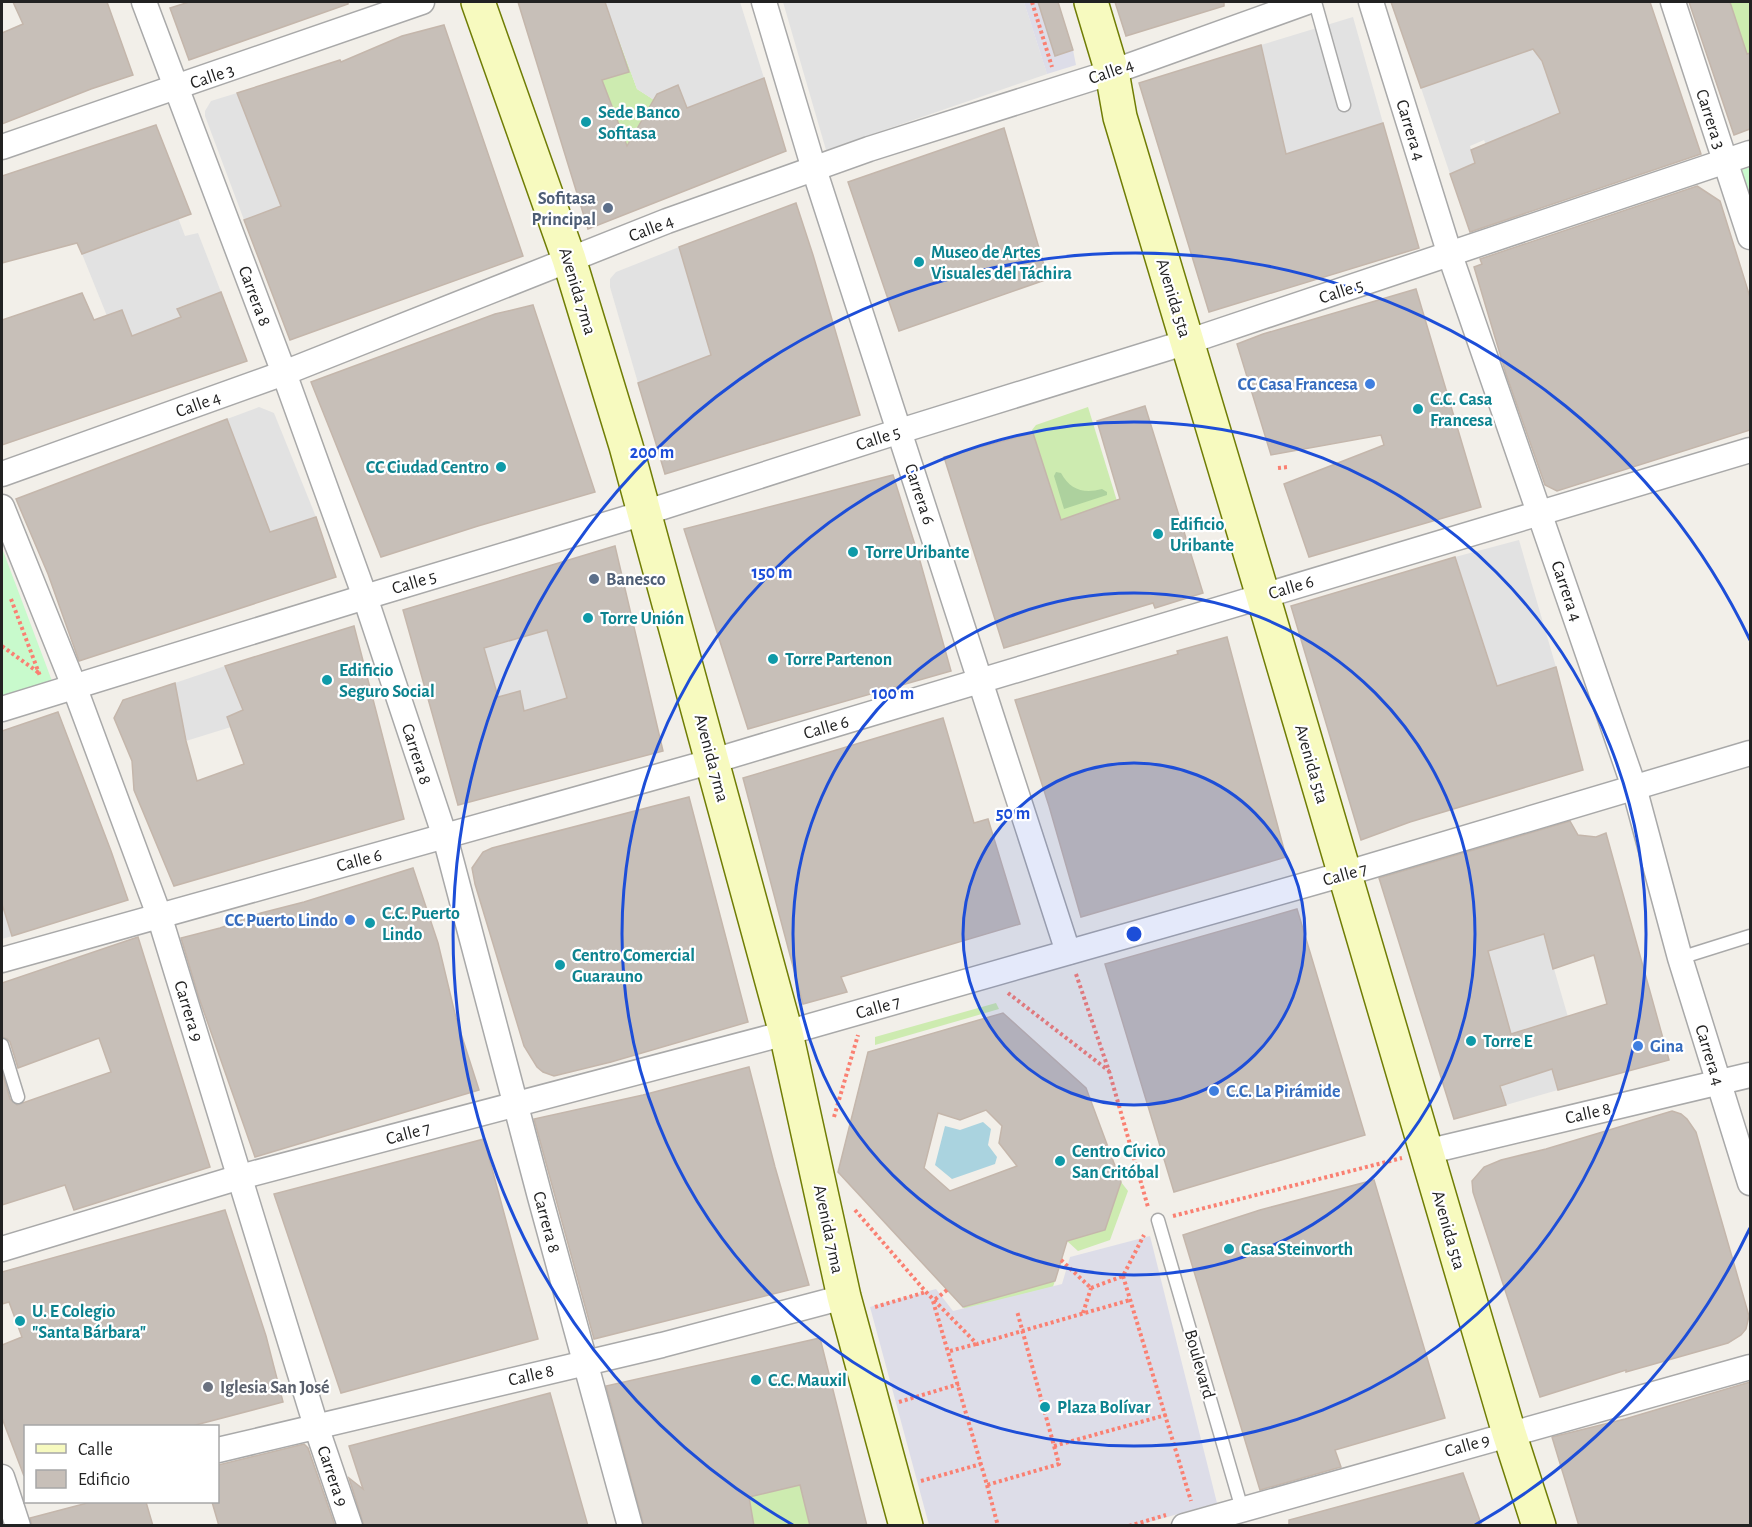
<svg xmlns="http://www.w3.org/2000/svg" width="1752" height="1527" viewBox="0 0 1752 1527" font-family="'Alegreya Sans',sans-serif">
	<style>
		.grass { fill: #cdebb0 }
		.forest { fill: #add19e }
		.park { fill: #c8facc }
		.parking { fill: #e2e2e2 }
		.plaza { fill: #dddde8 }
		.water { fill: #aad3df }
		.building { fill: #c7bfb8; stroke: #c4b6ab; stroke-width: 1.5; fill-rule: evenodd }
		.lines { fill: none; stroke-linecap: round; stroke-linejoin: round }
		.lane-casing { stroke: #a9a9a9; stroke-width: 15 }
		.street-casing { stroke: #a9a9a9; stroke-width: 27 }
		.secondary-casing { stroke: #707d05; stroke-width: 36 }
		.path { stroke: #fa8072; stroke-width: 4; stroke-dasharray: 3 3; stroke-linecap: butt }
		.lane { stroke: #fff; stroke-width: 12 }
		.street { stroke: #fff; stroke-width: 24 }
		.secondary { stroke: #f7fabf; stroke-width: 33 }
		.ring { fill: none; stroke: #1d4ed8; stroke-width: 3 }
		.culture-dot { fill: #0f9aa8; stroke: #fff; stroke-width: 2 }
		.service-dot { fill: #5c6f8a; stroke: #fff; stroke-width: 2 }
		.shop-dot { fill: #3f7fe0; stroke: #fff; stroke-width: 2 }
		.worship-dot { fill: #6b7280; stroke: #fff; stroke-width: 2 }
		.labels { text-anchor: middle; stroke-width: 4.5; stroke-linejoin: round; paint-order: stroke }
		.street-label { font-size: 18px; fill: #222; stroke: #fff }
		.culture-label { font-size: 18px; font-weight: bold; fill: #0d838f; stroke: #fff; text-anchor: start }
		.service-label { font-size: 18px; font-weight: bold; fill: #4e5e75; stroke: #fff; text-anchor: end }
		.shop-label { font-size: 18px; font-weight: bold; fill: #366cbe; stroke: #fff; text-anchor: end }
		.worship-label { font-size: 18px; font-weight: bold; fill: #5b616d; stroke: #fff; text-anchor: start }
		.centre { fill: #1d4ed8; stroke: #fff; stroke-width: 3 }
		.ring-label { font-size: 18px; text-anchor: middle; font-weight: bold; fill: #1d4ed8; stroke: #fff; stroke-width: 4.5; stroke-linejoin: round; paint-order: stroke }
	</style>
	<rect width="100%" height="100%" fill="#f2efe9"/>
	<!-- grass -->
	<g class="grass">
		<polygon points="605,2 637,89 654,100 637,173 602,80 629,72"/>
		<polygon points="1730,2 1750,2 1750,53 1747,54"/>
		<polygon points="1088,407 1117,501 1061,520 1032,430 1036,425"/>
		<polygon points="996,1003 999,1009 875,1045 875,1037"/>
		<polygon points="1121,1182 1128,1191 1110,1240 1078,1251 1067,1241 1105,1230"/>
		<polygon points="1055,1281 1047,1303 978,1323 963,1307"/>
		<polygon points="800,1485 810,1525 754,1525 749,1497"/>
	</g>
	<!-- forest -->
	<path class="forest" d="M1056,472L1061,473C1070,490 1084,494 1102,489L1107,492V495L1064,509L1054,476Z"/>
	<!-- park -->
	<g class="park">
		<polygon points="1750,167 1750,206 1739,171"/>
		<polygon points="2,548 52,681 2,697"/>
	</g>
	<!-- parking -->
	<g class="parking">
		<polygon points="605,2 740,2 764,78 687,108 678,85 657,94 654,100 637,89"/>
		<polygon points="783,2 1024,2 1047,74 826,150"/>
		<polygon points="1353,17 1383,123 1286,154 1261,45"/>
		<polygon points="1537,47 1566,131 1529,126 1515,132 1494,163 1484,140 1470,146 1475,163 1450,174 1421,88"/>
		<polygon points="237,93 281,206 244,220 205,116 205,111 211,101"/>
		<polygon points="172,202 185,236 198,233 221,292 177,308 181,317 132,336 107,316 82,254 153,229 146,211"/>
		<polygon points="679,247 711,356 638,383 610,287 610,279 616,272"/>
		<polygon points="259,407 274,413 316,517 270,532 227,419"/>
		<polygon points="1519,540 1556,667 1467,696 1489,660 1455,557"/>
		<polygon points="530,572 567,700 524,711 520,691 498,697 484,648 528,636 513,577"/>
		<polygon points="225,666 243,710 231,727 186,741 175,683"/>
		<polygon points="2,904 12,936 2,939"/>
		<polygon points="1543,931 1568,1017 1540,1026 1558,1090 1506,1105 1469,957"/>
	</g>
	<!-- plaza -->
	<g class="plaza">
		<polygon points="1024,2 1038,2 1055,55 1073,50 1076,65 1047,74"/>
		<polygon points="1150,1236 1217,1503 1139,1525 929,1525 870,1307 936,1289 953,1311 1062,1284 1070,1257"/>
	</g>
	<!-- water -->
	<polygon class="water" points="983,1122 991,1129 988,1145 997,1157 995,1164 952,1179 935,1165 945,1126 960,1130"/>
	<!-- building -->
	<g class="building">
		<polygon points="13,2 107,2 133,75 91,89 2,124 2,33 23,24"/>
		<polygon points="189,2 348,2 348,4 189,60 170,8"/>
		<polygon points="518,2 605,2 629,72 602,80 627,146 657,94 678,85 687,108 764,78 786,151 588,229"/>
		<polygon points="1038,2 1058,2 1073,50 1055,56"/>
		<polygon points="1115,2 1224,2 1224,6 1126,36"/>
		<polygon points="1391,2 1650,2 1701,154 1470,232 1450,174 1475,163 1471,150 1560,113 1542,61 1533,49 1421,88"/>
		<polygon points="1689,2 1730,2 1747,54 1750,53 1750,129 1734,135"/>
		<polygon points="444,25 523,256 290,340 244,220 281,206 237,93 340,60 341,62 402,36"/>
		<polygon points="1261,45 1286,154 1383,123 1419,248 1209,312 1139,83"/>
		<polygon points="156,125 191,214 82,254 77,243 2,263 2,176"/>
		<polygon points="1004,128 1048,279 899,331 848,182"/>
		<polygon points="1697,186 1720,201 1750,297 1750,430 1557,491 1545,485 1506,374 1474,267 1482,264 1480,259"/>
		<polygon points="796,203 813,255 860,415 665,474 638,383 711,355 679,247"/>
		<polygon points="1416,289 1481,507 1309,557 1284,484 1384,445 1381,435 1271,455 1237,344 1263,334"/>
		<polygon points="221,292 247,361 2,445 2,320 82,293 94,320 122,310 132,336 181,317 177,309"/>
		<polygon points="533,305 595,492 478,526 381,557 311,382 495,314"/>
		<polygon points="1145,406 1203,593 1155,608 1153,603 1004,648 944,457 1033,433 1061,520 1120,499 1097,421"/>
		<polygon points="227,419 270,532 316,517 336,577 79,661 48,574 16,499"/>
		<polygon points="893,475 920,561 951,671 748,729 684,529"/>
		<path d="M615,546L663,751L458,805L403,610ZM547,630L567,698L524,711L520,691L498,697L484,648Z"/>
		<polygon points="1455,557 1497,686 1556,667 1583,770 1410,822 1361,840 1291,606"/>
		<polygon points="354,626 404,819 174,886 134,790 132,761 114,718 123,700 175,683 186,741 197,781 244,764 227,717 243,710 225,666"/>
		<polygon points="1227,637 1286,857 1081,917 1049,806 1015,700 1178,654 1177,651"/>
		<polygon points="58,712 111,851 128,900 12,936 2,904 2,731"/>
		<polygon points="943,718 974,823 988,819 1020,924 841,977 847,992 803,1004 743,778"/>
		<polygon points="689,797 748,1022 611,1062 554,1076 543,1072 537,1067 524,1046 475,884 472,868 483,852 492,848"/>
		<path d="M1570,821L1578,835L1596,837L1606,833L1669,1060L1558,1090L1552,1069L1500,1086L1506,1105L1454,1119L1379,878ZM1544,934L1553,969L1594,955L1607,1004L1511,1034L1488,951Z"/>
		<polygon points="413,868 438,943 456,1018 479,1090 255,1157 199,998 181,938 220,928 261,913 304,902"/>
		<polygon points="1297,909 1365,1135 1174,1192 1105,964"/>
		<polygon points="138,937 210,1167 74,1210 65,1185 2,1205 2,1071 10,1099 17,1105 111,1072 99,1038 18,1068 10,1042 7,1039 2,1037 2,983"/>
		<path d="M1003,1013L1086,1088L1121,1182L1105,1230L1067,1241L1055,1281L963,1307L838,1172L868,1052ZM986,1110L1002,1126L999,1143L1017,1166L950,1191L924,1168L938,1113L960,1120Z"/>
		<polygon points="749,1067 775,1167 809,1285 594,1339 534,1119 643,1095"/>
		<polygon points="1672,1111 1681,1114 1687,1119 1696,1132 1749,1316 1746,1329 1741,1335 1728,1343 1626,1372 1626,1370 1540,1397 1473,1192 1472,1181 1484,1167 1501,1160 1546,1149"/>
		<polygon points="484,1139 538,1339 341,1393 274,1194"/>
		<polygon points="1374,1180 1445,1418 1335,1450 1341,1467 1260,1490 1183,1235 1260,1210"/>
		<polygon points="225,1210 266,1336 283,1402 192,1426 26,1426 24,1476 2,1418 2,1345 22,1337 9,1302 2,1304 2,1272"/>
		<polygon points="820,1338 867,1526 810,1526 800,1485 749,1497 754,1526 644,1526 606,1386"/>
		<polygon points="1750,1382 1750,1526 1579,1526 1552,1437 1625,1419"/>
		<polygon points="550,1393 588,1526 364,1526 349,1478 363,1489 349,1446"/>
		<polygon points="304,1444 308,1448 335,1526 219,1526 212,1502 218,1502 218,1465"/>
		<polygon points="1463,1473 1482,1526 1289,1526 1289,1520"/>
		<polygon points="91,1502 146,1502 153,1526 32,1526 30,1518"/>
	</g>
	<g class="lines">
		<!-- lane casing -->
		<g class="lane-casing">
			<g id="lane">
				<polyline points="1315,2 1344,105"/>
				<polyline points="1680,958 1750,936"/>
				<polyline points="2,1045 18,1097"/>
				<polyline points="1158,1220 1242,1509"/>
			</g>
		</g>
		<!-- street casing -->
		<g class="street-casing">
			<g id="street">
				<polyline points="144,2 284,373 365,597 445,837 540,1197 630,1526"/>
				<polyline points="764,2 814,169 1068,952"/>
				<polyline points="1371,2 1450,255 1634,787 1680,958 1750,1183"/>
				<polyline points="1673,2 1750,237"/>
				<polyline points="2,147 422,2"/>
				<polyline points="2,474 284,373 667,221 869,149 1112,72 1307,2"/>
				<polyline points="2,507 74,686 159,915 316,1426 350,1526"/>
				<polyline points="2,709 365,597 644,513 900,431 1187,342 1750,153"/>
				<polyline points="2,960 713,761 1750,450"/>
				<polyline points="1426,1152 1750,1075"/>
				<polyline points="2,1249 240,1177 786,1033 1031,963 1344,874 1750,753"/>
				<polyline points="218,1450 662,1345 844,1297"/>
				<polyline points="2,1477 18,1526"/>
				<polyline points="1184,1526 1750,1367"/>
			</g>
		</g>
		<!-- secondary casing -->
		<g class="secondary-casing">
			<g id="secondary">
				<polyline points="478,2 569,259 626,446 786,1033 844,1297 906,1526"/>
				<polyline points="1091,2 1112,72 1120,117 1263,596 1509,1433 1539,1526"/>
			</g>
		</g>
		<!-- path -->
		<g class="path">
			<polyline points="1032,2 1052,67"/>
			<polyline points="1278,468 1288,467"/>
			<polyline points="11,599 40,676"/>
			<polyline points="2,646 39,673"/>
			<polyline points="1076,974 1109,1071 1148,1207"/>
			<polyline points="1008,993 1109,1071"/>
			<polyline points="834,1117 858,1035"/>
			<polyline points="855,1210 926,1292 977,1344 1130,1300"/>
			<polyline points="1173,1216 1402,1158"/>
			<polyline points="1061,1260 1091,1288"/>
			<polyline points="1123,1276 1191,1501"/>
			<polyline points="1091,1288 1123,1276 1144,1235"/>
			<polyline points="947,1290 933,1301 987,1485 1059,1464 1017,1311"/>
			<polyline points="875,1307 926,1292"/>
			<polyline points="1083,1313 1091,1288"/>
			<polyline points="950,1351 976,1344"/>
			<polyline points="899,1402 959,1384"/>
			<polyline points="1054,1446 1166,1415"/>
			<polyline points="921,1481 981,1464"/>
			<polyline points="987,1485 998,1526"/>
			<polyline points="1129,1526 1166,1515"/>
		</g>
		<!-- lane -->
		<use href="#lane" class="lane"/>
		<!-- street -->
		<use href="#street" class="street"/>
		<!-- secondary -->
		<use href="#secondary" class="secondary"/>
	</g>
	<!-- distance rings -->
	<circle cx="1134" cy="934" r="171" fill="#1d4ed8" fill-opacity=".12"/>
	<g class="ring">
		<circle cx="1134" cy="934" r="171"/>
		<circle cx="1134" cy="934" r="341"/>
		<circle cx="1134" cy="934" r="512"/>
		<path d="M1750 1228A682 682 0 0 1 1475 1525M793 1525A682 682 0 1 1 1750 640"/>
	</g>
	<!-- markers -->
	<g class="culture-dot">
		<circle cx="586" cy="122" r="6"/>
		<circle cx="919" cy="262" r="6"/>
		<circle cx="1418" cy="409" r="6"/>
		<circle cx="501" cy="467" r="6"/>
		<circle cx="1158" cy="534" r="6"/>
		<circle cx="853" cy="552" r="6"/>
		<circle cx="588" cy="618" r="6"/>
		<circle cx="773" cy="659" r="6"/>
		<circle cx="327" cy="680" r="6"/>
		<circle cx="370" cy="923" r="6"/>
		<circle cx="560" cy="965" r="6"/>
		<circle cx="1471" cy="1041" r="6"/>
		<circle cx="1060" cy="1161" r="6"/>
		<circle cx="1229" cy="1249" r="6"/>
		<circle cx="20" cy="1321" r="6"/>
		<circle cx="756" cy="1380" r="6"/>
		<circle cx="1045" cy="1407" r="6"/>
	</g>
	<g class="service-dot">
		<circle cx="608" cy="208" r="6"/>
		<circle cx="594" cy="579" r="6"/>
	</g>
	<g class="shop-dot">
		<circle cx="1370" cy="384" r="6"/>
		<circle cx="350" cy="920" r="6"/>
		<circle cx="1638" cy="1046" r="6"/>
		<circle cx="1214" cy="1091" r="6"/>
	</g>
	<circle class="worship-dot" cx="208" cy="1387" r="6"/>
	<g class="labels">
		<!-- street labels -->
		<g class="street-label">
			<text transform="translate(1111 71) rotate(-19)" y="6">Calle 4</text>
			<text transform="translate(212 76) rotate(-19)" y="6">Calle 3</text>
			<text transform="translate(1711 119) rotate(72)" y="6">Carrera 3</text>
			<text transform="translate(1411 130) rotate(73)" y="6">Carrera 4</text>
			<text transform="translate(651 228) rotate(-21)" y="6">Calle 4</text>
			<text transform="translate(578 291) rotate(73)" y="6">Avenida 7ma</text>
			<text transform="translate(1341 291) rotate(-18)" y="6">Calle 5</text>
			<text transform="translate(255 296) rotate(69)" y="6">Carrera 8</text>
			<text transform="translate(1174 298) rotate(73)" y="6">Avenida 5ta</text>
			<text transform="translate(198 404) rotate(-20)" y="6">Calle 4</text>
			<text transform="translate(878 438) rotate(-18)" y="6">Calle 5</text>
			<text transform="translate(920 494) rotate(72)" y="6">Carrera 6</text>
			<text transform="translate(414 582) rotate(-17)" y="6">Calle 5</text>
			<text transform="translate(1291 587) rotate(-17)" y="6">Calle 6</text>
			<text transform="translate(1567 591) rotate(71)" y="6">Carrera 4</text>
			<text transform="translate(826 727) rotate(-16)" y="6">Calle 6</text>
			<text transform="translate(417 754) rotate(72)" y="6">Carrera 8</text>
			<text transform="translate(712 758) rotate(75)" y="6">Avenida 7ma</text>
			<text transform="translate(1312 764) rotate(74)" y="6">Avenida 5ta</text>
			<text transform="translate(359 860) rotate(-15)" y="6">Calle 6</text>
			<text transform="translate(1345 874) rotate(-16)" y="6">Calle 7</text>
			<text transform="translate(878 1007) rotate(-16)" y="6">Calle 7</text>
			<text transform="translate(189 1011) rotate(73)" y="6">Carrera 9</text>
			<text transform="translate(1710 1055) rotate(73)" y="6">Carrera 4</text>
			<text transform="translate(1588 1113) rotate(-13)" y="6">Calle 8</text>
			<text transform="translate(408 1133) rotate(-15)" y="6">Calle 7</text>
			<text transform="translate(547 1222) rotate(75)" y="6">Carrera 8</text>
			<text transform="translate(829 1229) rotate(78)" y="6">Avenida 7ma</text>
			<text transform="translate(1449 1230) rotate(74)" y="6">Avenida 5ta</text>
			<text transform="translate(1200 1364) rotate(74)" y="6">Boulevard</text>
			<text transform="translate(531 1375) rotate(-13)" y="6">Calle 8</text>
			<text transform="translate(1467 1445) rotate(-16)" y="6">Calle 9</text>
			<text transform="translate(333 1476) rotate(71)" y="6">Carrera 9</text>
		</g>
		<!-- culture labels -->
		<g class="culture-label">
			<text x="598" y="118">Sede Banco<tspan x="598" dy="21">Sofitasa</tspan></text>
			<text x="931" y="258">Museo de Artes<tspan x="931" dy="21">Visuales del Táchira</tspan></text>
			<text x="1430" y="405">C.C. Casa<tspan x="1430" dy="21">Francesa</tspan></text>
			<text x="489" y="473" text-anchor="end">CC Ciudad Centro</text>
			<text x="1170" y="530">Edificio<tspan x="1170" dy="21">Uribante</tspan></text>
			<text x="865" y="558">Torre Uribante</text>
			<text x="600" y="624">Torre Unión</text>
			<text x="785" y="665">Torre Partenon</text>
			<text x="339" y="676">Edificio<tspan x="339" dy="21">Seguro Social</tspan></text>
			<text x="382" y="919">C.C. Puerto<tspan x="382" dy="21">Lindo</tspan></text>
			<text x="572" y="961">Centro Comercial<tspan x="572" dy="21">Guarauno</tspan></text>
			<text x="1483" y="1047">Torre E</text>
			<text x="1072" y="1157">Centro Cívico<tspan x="1072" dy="21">San Critóbal</tspan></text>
			<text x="1241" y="1255">Casa Steinvorth</text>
			<text x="32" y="1317">U. E Colegio<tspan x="32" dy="21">"Santa Bárbara"</tspan></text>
			<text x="768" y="1386">C.C. Mauxil</text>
			<text x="1057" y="1413">Plaza Bolívar</text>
		</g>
		<!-- service labels -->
		<g class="service-label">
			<text x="596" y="204">Sofitasa<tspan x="596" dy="21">Principal</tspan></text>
			<text x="606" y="585" text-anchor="start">Banesco</text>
		</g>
		<!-- shop labels -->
		<g class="shop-label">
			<text x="1358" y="390">CC Casa Francesa</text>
			<text x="338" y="926">CC Puerto Lindo</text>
			<text x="1650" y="1052" text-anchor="start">Gina</text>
			<text x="1226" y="1097" text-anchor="start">C.C. La Pirámide</text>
		</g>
		<!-- worship labels -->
		<g class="worship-label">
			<text x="220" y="1393">Iglesia San José</text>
		</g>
	</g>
	<circle cx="1134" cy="934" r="9" class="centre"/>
	<g class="ring-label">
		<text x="652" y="458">200 m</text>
		<text x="772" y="578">150 m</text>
		<text x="893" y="699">100 m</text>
		<text x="1013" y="819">50 m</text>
	</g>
	<!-- border -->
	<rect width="1752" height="1527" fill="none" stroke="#222222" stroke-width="6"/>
	<!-- legend -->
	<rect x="24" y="1425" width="195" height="78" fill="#ffffff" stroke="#a7a7a7" stroke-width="1.5"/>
	<rect x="36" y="1444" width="30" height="9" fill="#f7fabf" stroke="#a7a7a7" stroke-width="1.5"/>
	<text x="78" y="1455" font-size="18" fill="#222222">Calle</text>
	<rect x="36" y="1470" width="30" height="18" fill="#c7bfb8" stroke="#a7a7a7" stroke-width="1.5"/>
	<text x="78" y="1485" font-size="18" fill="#222222">Edificio</text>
</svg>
